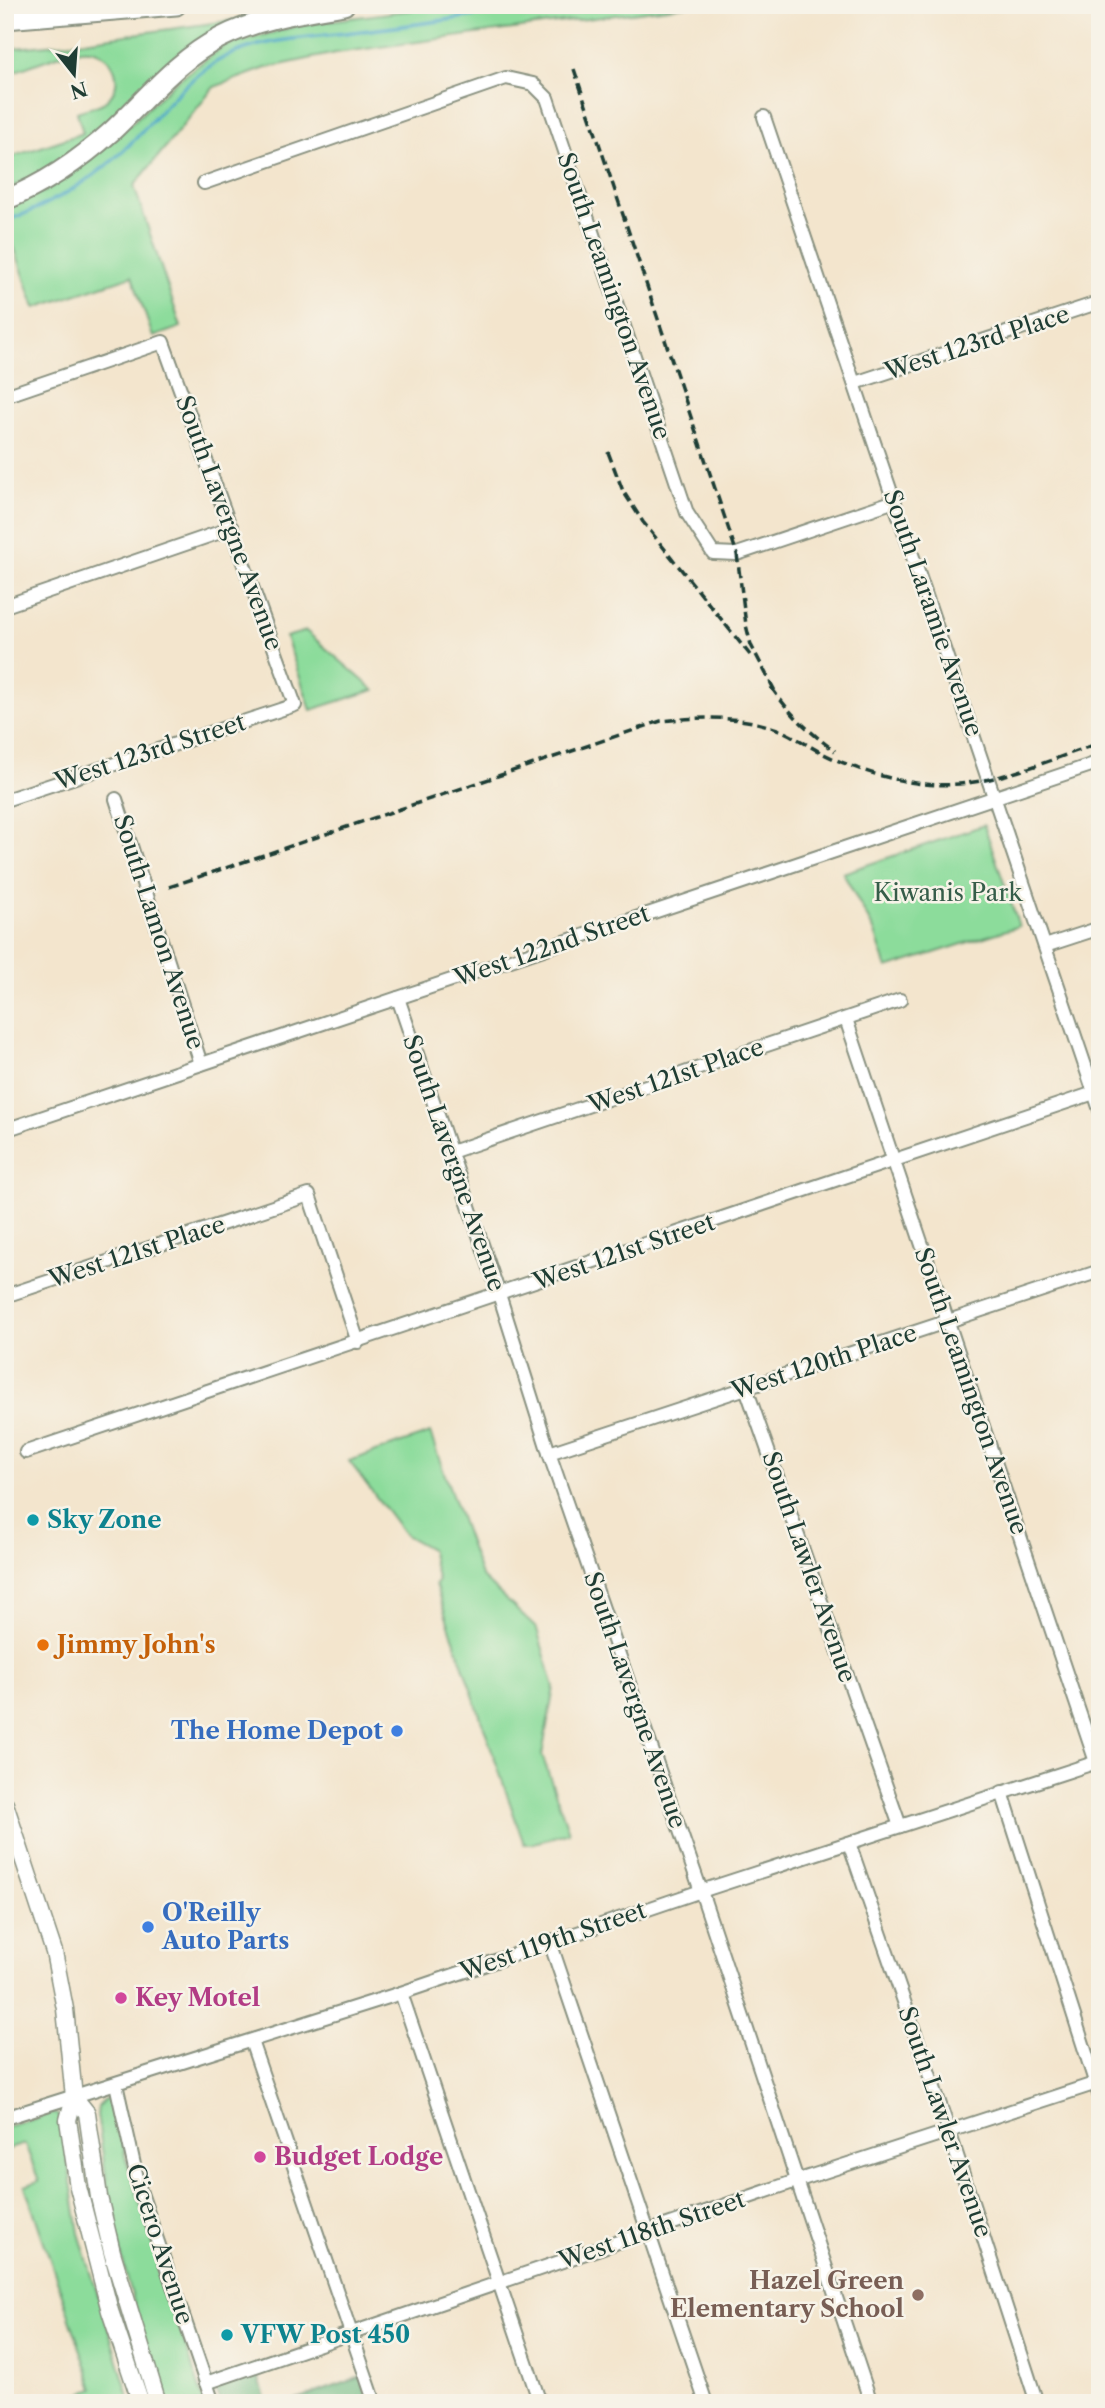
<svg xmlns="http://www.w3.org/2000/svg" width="1105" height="2408" viewBox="0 0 1105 2408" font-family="'Libre Caslon Text',serif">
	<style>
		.green { fill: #8cdc9b; stroke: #568c68; stroke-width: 2 }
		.forest { fill: #71bc83; stroke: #487c5c; stroke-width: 2 }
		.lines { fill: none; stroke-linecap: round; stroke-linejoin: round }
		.stream { stroke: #4ba7c9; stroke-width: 3.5 }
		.minor-casing { stroke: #899180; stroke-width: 16 }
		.major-casing { stroke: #899180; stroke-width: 19 }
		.highway-casing { stroke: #899180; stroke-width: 23 }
		.minor { stroke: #fff; stroke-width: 12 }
		.major { stroke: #fff; stroke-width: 16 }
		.highway { stroke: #fff; stroke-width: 19 }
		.rail { stroke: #1f3d34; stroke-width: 3.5; stroke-dasharray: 10 5; stroke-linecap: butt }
		.culture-dot { fill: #0f9aa8; stroke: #f7f3e8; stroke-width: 2.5 }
		.food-dot { fill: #e8710a; stroke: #f7f3e8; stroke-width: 2.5 }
		.shop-dot { fill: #3f7fe0; stroke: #f7f3e8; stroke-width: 2.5 }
		.hotel-dot { fill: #d1479c; stroke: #f7f3e8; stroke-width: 2.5 }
		.education-dot { fill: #8d6e63; stroke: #f7f3e8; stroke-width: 2.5 }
		.labels { text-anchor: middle; stroke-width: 5; stroke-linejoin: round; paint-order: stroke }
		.street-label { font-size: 24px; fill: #1f3d34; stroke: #f7f3e8 }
		.park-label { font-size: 24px; fill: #355d49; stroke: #f7f3e8 }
		.culture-label { font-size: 24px; font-weight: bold; fill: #0d838f; stroke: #f7f3e8; text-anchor: start }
		.food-label { font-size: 24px; font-weight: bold; fill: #c56008; stroke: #f7f3e8; text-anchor: start }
		.shop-label { font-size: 24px; font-weight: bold; fill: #366cbe; stroke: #f7f3e8; text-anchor: end }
		.hotel-label { font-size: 24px; font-weight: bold; fill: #b23c85; stroke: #f7f3e8; text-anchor: start }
		.education-label { font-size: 24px; font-weight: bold; fill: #785e54; stroke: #f7f3e8; text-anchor: end }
	</style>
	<rect width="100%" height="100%" fill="#f7f3e8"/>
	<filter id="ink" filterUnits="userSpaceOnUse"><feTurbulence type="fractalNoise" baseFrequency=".0143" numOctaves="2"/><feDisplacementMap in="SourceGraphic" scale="14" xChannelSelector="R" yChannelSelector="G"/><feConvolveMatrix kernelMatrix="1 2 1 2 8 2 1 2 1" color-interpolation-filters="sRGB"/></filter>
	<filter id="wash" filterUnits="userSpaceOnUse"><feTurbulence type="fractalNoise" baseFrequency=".00686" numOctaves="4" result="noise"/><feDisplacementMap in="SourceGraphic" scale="28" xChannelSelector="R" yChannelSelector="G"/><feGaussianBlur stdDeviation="1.57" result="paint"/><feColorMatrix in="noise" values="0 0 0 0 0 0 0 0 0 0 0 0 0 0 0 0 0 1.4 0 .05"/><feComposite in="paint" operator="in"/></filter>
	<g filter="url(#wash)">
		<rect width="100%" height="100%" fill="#f3e5cd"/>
		<!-- green -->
		<g class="green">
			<polygon points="450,5 690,5 336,53 266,68 214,87 134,186 181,327 153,337 132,276 35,308 10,235 5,236 5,206 45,191 115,139 174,83 224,46 304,24"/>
			<path d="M242,19L58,163L5,191V159L83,133L77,112C85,109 95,107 103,103C127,88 116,54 90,50C73,47 24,69 5,75V49L69,43Z"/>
			<polygon points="306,631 374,690 311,710 286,637"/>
			<polygon points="984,825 1019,926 887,968 874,930 843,873"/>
			<polygon points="430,1433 481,1576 537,1629 554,1687 542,1755 569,1832 531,1844 524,1844 435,1584 438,1581 430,1549 405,1535 349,1461"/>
			<path d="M104,2100H110L116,2104L119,2113L125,2156L204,2403H166C142,2333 120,2262 108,2190C104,2165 101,2140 97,2115L98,2107Z"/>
			<polygon points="54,2113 61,2117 79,2233 131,2403 56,2403 94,2389 25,2186 39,2181 25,2144 5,2150 5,2127"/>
		</g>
		<!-- forest -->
		<g class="forest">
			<polygon points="256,2370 267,2403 220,2403 214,2385"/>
			<polygon points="361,2377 369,2403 288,2403"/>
		</g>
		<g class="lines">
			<!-- stream -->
			<path class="stream" d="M5,221C51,206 103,174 135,139C164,109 187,77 225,57C262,39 305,38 345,33C409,26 472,17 535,5"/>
		</g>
	</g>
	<g filter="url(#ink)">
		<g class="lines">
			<!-- minor casing -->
			<g class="minor-casing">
				<g id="minor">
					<polyline points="1096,5 1100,16"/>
					<polyline points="764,117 1100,1110"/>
					<polyline points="204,183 506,78 533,84 547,98 687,513 713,553 737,554 895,501"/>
					<polyline points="855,383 1100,302"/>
					<polyline points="5,396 163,342 295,705 5,800"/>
					<polyline points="5,606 232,528"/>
					<polyline points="116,799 201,1064"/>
					<polyline points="1045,946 1100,928"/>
					<polyline points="398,998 499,1294 549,1453 701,1891 871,2403"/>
					<polyline points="846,1019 1096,1762"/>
					<polyline points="5,1130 1100,762"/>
					<polyline points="451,1152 900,1000"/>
					<polyline points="5,1296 309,1195 358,1342"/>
					<polyline points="746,1388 900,1826"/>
					<polyline points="26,1452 1094,1093 1100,1087"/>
					<polyline points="549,1453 1100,1271"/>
					<polyline points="1002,1792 1100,2097"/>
					<polyline points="849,1843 949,2131 1037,2403"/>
					<polyline points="550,1942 706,2403"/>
					<polyline points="401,1993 540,2403"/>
					<polyline points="251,2041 375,2403"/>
					<polyline points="116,2084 139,2187 213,2403"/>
					<polyline points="5,2118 401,1993 701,1891 1100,1761"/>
					<polyline points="206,2383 796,2181 1100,2082"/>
				</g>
			</g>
			<!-- major casing -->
			<g class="major-casing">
				<g id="major">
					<polyline points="5,1804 54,1952 65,2009 74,2097 68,2120 78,2187 110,2311 141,2403"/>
					<polyline points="74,2097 87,2113 99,2197 112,2252 158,2403"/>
				</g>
			</g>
			<!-- highway casing -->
			<g class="highway-casing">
				<g id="highway">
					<polyline points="5,19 176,5"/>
					<path d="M5,200C45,184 80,160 112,131C146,99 178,59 220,38C259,18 302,12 344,5"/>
				</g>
			</g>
			<!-- minor -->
			<use href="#minor" class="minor"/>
			<!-- major -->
			<use href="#major" class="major"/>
			<!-- highway -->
			<use href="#highway" class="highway"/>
			<!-- rail -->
			<g class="rail">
				<polyline points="574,69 737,554 746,625 751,645 776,693"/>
				<polyline points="608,452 623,491 643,522 750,655"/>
				<path d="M771,687C789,713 809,732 835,751"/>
				<path d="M169,887L661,721C699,717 740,715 777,729C793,735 808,746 824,754C854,769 892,781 925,784C985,790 1045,761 1100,743"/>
				<polyline points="5,2398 13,2403"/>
			</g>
		</g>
	</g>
	<!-- markers -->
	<g class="culture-dot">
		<circle cx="33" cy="1520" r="7"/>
		<circle cx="227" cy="2335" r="7"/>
	</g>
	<circle class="food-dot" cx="43" cy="1645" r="7"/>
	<g class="shop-dot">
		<circle cx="397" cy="1731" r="7"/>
		<circle cx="148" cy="1927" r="7"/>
	</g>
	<g class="hotel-dot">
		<circle cx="121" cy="1998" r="7"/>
		<circle cx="260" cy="2157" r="7"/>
	</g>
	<circle class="education-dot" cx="918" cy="2295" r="7"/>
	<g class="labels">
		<!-- street labels -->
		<g class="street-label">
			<text transform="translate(614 296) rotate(71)" y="8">South Leamington Avenue</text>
			<text transform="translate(977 343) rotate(-18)" y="8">West 123rd Place</text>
			<text transform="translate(229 523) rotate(70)" y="8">South Lavergne Avenue</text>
			<text transform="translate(933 613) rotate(71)" y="8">South Laramie Avenue</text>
			<text transform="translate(150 752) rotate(-18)" y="8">West 123rd Street</text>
			<text transform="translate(159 932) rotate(72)" y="8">South Lamon Avenue</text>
			<text transform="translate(552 946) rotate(-19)" y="8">West 122nd Street</text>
			<text transform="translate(676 1076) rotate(-19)" y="8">West 121st Place</text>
			<text transform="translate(454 1163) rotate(71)" y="8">South Lavergne Avenue</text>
			<text transform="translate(137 1252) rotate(-18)" y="8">West 121st Place</text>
			<text transform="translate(624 1252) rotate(-19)" y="8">West 121st Street</text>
			<text transform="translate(824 1362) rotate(-18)" y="8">West 120th Place</text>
			<text transform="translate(971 1391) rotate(71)" y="8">South Leamington Avenue</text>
			<text transform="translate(809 1567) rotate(71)" y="8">South Lawler Avenue</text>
			<text transform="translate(635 1700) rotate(71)" y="8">South Lavergne Avenue</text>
			<text transform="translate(553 1941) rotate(-19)" y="8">West 119th Street</text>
			<text transform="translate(945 2122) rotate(71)" y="8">South Lawler Avenue</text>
			<text transform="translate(652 2230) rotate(-19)" y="8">West 118th Street</text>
			<text transform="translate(160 2244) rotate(72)" y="8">Cicero Avenue</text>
		</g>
		<!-- park labels -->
		<g class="park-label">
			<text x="948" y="901">Kiwanis Park</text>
		</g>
		<!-- culture labels -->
		<g class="culture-label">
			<text x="47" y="1528">Sky Zone</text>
			<text x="241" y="2343">VFW Post 450</text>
		</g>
		<!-- food labels -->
		<g class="food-label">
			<text x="57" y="1653">Jimmy John's</text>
		</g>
		<!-- shop labels -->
		<g class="shop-label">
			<text x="383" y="1739">The Home Depot</text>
			<text x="162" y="1921" text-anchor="start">O'Reilly<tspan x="162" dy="28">Auto Parts</tspan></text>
		</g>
		<!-- hotel labels -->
		<g class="hotel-label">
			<text x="135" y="2006">Key Motel</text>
			<text x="274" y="2165">Budget Lodge</text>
		</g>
		<!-- education labels -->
		<g class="education-label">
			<text x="904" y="2289">Hazel Green<tspan x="904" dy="28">Elementary School</tspan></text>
		</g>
	</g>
	<!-- margin -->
	<rect width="1105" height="2408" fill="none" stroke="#f7f3e8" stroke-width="28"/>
	<!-- north arrow -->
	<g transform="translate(74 74) rotate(163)" stroke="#f7f3e8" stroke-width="5" paint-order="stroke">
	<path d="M0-5L12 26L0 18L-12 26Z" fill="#1f3d34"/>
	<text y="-10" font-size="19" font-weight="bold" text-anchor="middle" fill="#1f3d34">N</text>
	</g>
</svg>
